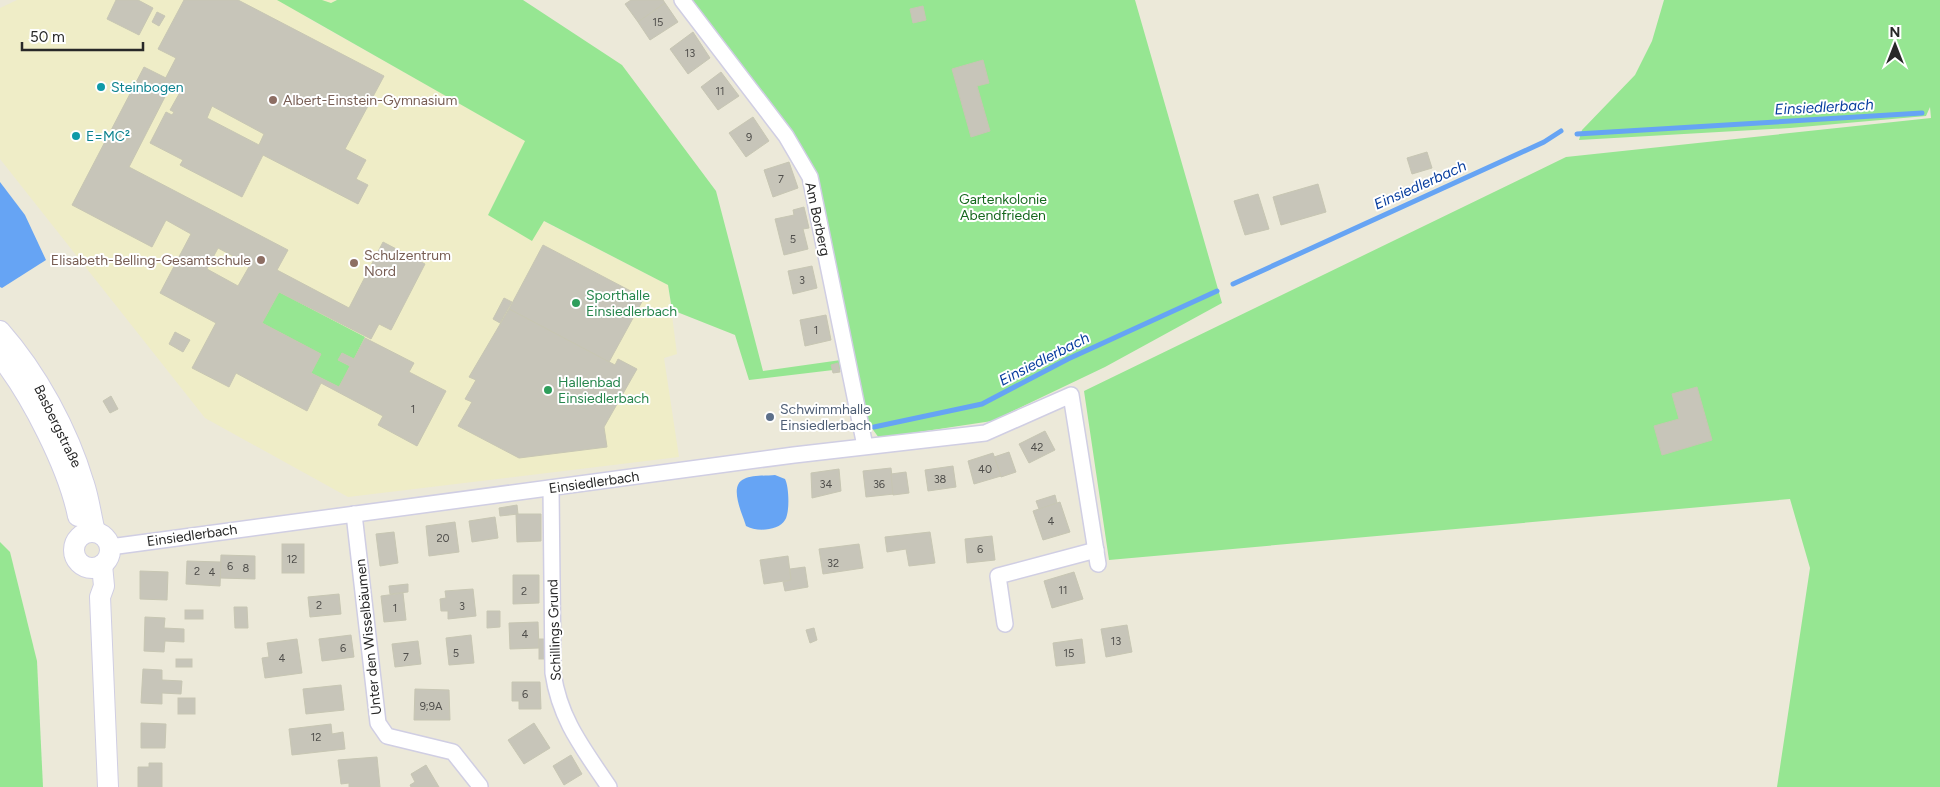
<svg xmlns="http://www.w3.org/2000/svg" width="1940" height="787" viewBox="0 0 1940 787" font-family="Figtree,sans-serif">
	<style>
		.education { fill: #efedc7 }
		.green { fill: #96e692 }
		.water { fill: #66a4f4 }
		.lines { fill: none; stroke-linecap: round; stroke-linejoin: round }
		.stream { stroke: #66a4f4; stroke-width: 5 }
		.building { fill: #c7c5b9; stroke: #c7c6b3; fill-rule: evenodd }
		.street-casing { stroke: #d0cee3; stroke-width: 18 }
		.secondary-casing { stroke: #d0cee3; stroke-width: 22 }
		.street { stroke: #fff; stroke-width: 15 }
		.secondary { stroke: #fff; stroke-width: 20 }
		.culture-dot { fill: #0f9aa8; stroke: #fff; stroke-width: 2 }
		.education-dot { fill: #8d6e63; stroke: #fff; stroke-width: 2 }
		.leisure-dot { fill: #2e9e5b; stroke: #fff; stroke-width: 2 }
		.service-dot { fill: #5c6f8a; stroke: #fff; stroke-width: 2 }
		.labels { text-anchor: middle; stroke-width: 4; stroke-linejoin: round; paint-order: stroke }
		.number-label { font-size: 11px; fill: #504f4c }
		.culture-label { font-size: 14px; fill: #0d838f; stroke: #fff; text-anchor: start }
		.education-label { font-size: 14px; fill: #785e54; stroke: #fff; text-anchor: start }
		.park-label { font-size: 14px; fill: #16681d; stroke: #fff }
		.street-label { font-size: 14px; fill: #282828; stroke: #fff }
		.leisure-label { font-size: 14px; fill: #27864d; stroke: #fff; text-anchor: start }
		.service-label { font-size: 14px; fill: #4e5e75; stroke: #fff; text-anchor: start }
		.water-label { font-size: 15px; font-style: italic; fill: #073d9e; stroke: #fff }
	</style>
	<rect width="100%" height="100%" fill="#ece9d9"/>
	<!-- education -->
	<polygon class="education" points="17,0 337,0 306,17 526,141 488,215 543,221 668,285 677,354 664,358 679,457 348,497 205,418 0,159 0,8"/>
	<!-- green -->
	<g class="green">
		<polygon points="277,0 322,0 331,3 337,0 523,0 622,65 716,191 763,371 848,359 810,177 682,0 1135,0 1222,303 1105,367 992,421 879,438 858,409 850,368 749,380 735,335 672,310 668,285 544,221 532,241 488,215 525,141"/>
		<polygon points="1664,0 1940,0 1940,787 1777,787 1810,568 1790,499 1109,560 1084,391 1566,157 1931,118 1930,107 1926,116 1790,128 1579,140 1582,130 1635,75 1652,41"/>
		<polygon points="279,292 365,337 354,359 342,353 338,360 350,366 339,387 311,373 321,354 262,323"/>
		<polygon points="0,542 10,552 37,661 43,787 0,787"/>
	</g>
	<!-- water -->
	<g class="water">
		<polygon points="0,182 25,215 46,260 2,288 0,287"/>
		<path d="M775,475L785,479C789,486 790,513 785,520C779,531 756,532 746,526C743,515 728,486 744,479C752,475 766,476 775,475Z"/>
	</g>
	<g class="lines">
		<!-- stream -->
		<g class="stream">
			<polyline points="1577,134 1922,113"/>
			<polyline points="1233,284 1544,142 1561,131"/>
			<polyline points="874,427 982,404 1068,359 1217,291"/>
		</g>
	</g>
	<!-- building -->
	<g class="building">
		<polygon points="116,0 138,0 153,8 139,35 107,19"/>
		<path d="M184,0H238L384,76L345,149L366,160L356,179L368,185L358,204L263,155L242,197L180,165L183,160L150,143L166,112L172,115L174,112L170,110L179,94L162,85L176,58L158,49ZM212,106L264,134L259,145L207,118Z"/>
		<polygon points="631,0 663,0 665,3 638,22 625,4"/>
		<polygon points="665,3 678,22 650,40 638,22"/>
		<polygon points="923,6 926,20 913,23 910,9"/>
		<polygon points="157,12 165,16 159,26 152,22"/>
		<polygon points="693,32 710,58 688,74 670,49"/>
		<polygon points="983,60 989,83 977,86 990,131 971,137 952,69"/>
		<path d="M144,67L166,78L162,85L169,89L129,167L288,250L277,270L349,308L383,242L425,264L391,330L379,324L371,339L279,292L262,323L321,354L311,373L339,387L350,366L338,360L342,353L354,359L365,338L414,363L409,372L446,391L417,446L378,425L383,416L321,383L307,411L236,373L229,387L192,368L216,323L160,293L191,234L166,220L152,247L72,205ZM218,248L250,265L238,286L207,269Z"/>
		<polygon points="721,72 739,96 718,110 701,87"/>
		<polygon points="753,117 769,141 746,157 729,133"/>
		<polygon points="1427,152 1432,168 1412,174 1407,158"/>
		<polygon points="789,162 798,188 773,197 764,170"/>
		<polygon points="1318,184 1326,212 1281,225 1273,197"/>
		<polygon points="1258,194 1269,229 1245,235 1234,201"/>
		<polygon points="804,207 809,228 803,229 808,249 784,255 775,219 794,215 793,210"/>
		<polygon points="543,245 644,298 609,362 509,309"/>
		<polygon points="812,266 817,288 793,294 788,271"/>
		<polygon points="504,298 512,302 500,323 493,319"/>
		<polygon points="509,309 615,365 618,359 637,369 604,427 607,447 519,458 458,426 472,402 465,399 476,380 469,377"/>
		<polygon points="826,315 831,340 805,346 800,320"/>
		<polygon points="175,332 190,340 183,352 169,344"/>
		<polygon points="838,363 840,372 833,373 831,365"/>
		<polygon points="1697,387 1712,440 1662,455 1654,426 1679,419 1672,394"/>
		<polygon points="111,396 118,409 110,413 103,401"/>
		<polygon points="1045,431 1055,450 1029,463 1019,444"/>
		<polygon points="1009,452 1016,472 1001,477 994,457"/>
		<polygon points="993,453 1001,476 974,484 968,461"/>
		<polygon points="953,466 956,487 928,491 925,470"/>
		<polygon points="891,468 894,494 866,497 863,471"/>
		<polygon points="839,469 841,491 812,498 811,473"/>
		<polygon points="906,472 909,493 893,495 891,474"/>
		<polygon points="1055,495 1057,503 1039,509 1036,501"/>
		<polygon points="1060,502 1070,532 1043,540 1033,511"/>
		<polygon points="517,505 518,514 500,516 499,508"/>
		<polygon points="516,514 541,514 541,541 517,542"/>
		<polygon points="495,517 498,538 472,542 469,521"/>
		<polygon points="455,522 459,552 429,556 426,526"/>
		<polygon points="394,532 398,563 380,566 376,534"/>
		<polygon points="930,532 935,563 909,566 906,549 887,552 885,537"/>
		<polygon points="992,536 995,560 967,563 965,539"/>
		<rect x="282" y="544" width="22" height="29"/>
		<polygon points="859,544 863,568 823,574 819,549"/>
		<polygon points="221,555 255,556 255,579 220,578"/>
		<polygon points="788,556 791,580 764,584 760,560"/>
		<polygon points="187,561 221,562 220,586 186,584"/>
		<polygon points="805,567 808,587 785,591 783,582 791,580 790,569"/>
		<polygon points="140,571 168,572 167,600 140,599"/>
		<polygon points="1074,572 1083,599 1052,608 1044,581"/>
		<polygon points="513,575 539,575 539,603 513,604"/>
		<polygon points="408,584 408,592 390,594 389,586"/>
		<polygon points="473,589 476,616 448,619 448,611 441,611 440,599 446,598 445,591"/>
		<polygon points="403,593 406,620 384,622 381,596"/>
		<polygon points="339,594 341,614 310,617 308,597"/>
		<polygon points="234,607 247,607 248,628 235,628"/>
		<rect x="185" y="610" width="18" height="9"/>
		<polygon points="487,611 500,611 500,627 487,628"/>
		<polygon points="145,617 165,618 164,628 184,629 184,642 165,641 164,652 144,651"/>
		<polygon points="538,622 539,648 510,649 509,623"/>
		<polygon points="1127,625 1132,652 1106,657 1101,629"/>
		<polygon points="814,628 817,640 810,643 806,630"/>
		<polygon points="351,635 354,657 322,661 319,639"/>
		<polygon points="471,635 474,663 449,665 446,638"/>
		<polygon points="297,639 302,673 265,678 262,658 269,657 267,643"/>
		<rect x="539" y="639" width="8" height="20"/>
		<polygon points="1082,639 1085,663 1056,666 1053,643"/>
		<polygon points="418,641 421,664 395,667 392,644"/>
		<rect x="176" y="659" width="16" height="8"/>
		<polygon points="143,669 162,670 162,680 182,681 181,694 162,693 162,704 141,703"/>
		<polygon points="512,682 540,682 541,709 519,709 519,701 512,701"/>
		<polygon points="341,685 344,710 306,714 303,689"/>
		<polygon points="415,689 449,690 450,720 414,720"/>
		<rect x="178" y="698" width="17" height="16"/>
		<polygon points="141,723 166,724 165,748 141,748"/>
		<polygon points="534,723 550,748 524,764 508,740"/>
		<polygon points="331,724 332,734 343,732 345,749 292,755 289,729"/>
		<polygon points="571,755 582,774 564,785 553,766"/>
		<polygon points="377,757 380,787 349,787 349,783 341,784 338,760"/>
		<polygon points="149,763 162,763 162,787 138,787 138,767 149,767"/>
		<polygon points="426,765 439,787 411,787 410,785 415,782 411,774"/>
	</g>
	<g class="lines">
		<!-- street casing -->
		<g class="street-casing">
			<g id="street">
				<polyline points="682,0 786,136 810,177 865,446"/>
				<path d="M551,488L553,673C560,720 583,748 609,787"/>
				<polyline points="354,514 378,723 387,736 453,752 480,786"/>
				<polyline points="110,547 794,455 985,433 1071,395 1098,564"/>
				<polyline points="1005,624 998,576 1096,550"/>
			</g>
		</g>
		<!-- secondary casing -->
		<g class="secondary-casing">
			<g id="secondary">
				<path d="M0,331C37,373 68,430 84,484C89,499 91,516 95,532"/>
				<path d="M0,356C31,395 68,467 78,516"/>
				<circle cx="92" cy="550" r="18"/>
				<polyline points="102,565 104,586 100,597 108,787"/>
			</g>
		</g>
		<!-- street -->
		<use href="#street" class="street"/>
		<!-- secondary -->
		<use href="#secondary" class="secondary"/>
	</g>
	<!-- markers -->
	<g class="culture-dot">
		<circle cx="101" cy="87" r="5"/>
		<circle cx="76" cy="136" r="5"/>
	</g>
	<g class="education-dot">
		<circle cx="273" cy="100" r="5"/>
		<circle cx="261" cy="260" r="5"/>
		<circle cx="354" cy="263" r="5"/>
	</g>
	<g class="leisure-dot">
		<circle cx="576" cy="303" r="5"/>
		<circle cx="548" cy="390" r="5"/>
	</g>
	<circle class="service-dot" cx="770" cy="417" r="5"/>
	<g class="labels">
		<!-- number labels -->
		<g class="number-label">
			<text x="658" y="26">15</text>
			<text x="690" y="57">13</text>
			<text x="720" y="95">11</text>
			<text x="749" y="141">9</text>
			<text x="781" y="183">7</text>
			<text x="793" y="243">5</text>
			<text x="802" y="284">3</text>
			<text x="816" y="334">1</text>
			<text x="413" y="413">1</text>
			<text x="1037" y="451">42</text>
			<text x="985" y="473">40</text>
			<text x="940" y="483">38</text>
			<text x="826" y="488">34</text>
			<text x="879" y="488">36</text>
			<text x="1051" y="525">4</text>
			<text x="443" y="542">20</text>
			<text x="980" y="553">6</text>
			<text x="292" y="563">12</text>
			<text x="833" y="567">32</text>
			<text x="230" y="570">6</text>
			<text x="246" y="572">8</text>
			<text x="197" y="575">2</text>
			<text x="212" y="576">4</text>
			<text x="1063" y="594">11</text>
			<text x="524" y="595">2</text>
			<text x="319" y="609">2</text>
			<text x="462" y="610">3</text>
			<text x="395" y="612">1</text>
			<text x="525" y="638">4</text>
			<text x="1116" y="645">13</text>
			<text x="343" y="652">6</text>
			<text x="456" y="657">5</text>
			<text x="1069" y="657">15</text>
			<text x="406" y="661">7</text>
			<text x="282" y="662">4</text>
			<text x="525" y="698">6</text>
			<text x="431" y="710">9;9A</text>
			<text x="316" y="741">12</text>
		</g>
		<!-- culture labels -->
		<g class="culture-label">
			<text x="111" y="92">Steinbogen</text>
			<text x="86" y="141">E=MC²</text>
		</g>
		<!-- education labels -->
		<g class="education-label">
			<text x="283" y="105">Albert-Einstein-Gymnasium</text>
			<text x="364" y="260">Schulzentrum<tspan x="364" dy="16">Nord</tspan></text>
			<text x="251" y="265" text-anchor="end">Elisabeth-Belling-Gesamtschule</text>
		</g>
		<!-- park labels -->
		<g class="park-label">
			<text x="1003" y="204">Gartenkolonie<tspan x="1003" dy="16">Abendfrieden</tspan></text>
		</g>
		<!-- street labels -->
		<g class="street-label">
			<text transform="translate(818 219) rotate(78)" y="5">Am Borberg</text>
			<text transform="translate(58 426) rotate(64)" y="5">Basbergstraße</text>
			<text transform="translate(594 482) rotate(-8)" y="5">Einsiedlerbach</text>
			<text transform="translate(192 535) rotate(-8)" y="5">Einsiedlerbach</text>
			<text transform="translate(554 630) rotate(-92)" y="5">Schillings Grund</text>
			<text transform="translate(368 637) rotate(-96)" y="5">Unter den Wisselbäumen</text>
		</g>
		<!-- leisure labels -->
		<g class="leisure-label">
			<text x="586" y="300">Sporthalle<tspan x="586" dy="16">Einsiedlerbach</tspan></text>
			<text x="558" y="387">Hallenbad<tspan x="558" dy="16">Einsiedlerbach</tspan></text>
		</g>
		<!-- service labels -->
		<g class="service-label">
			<text x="780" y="414">Schwimmhalle<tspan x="780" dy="16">Einsiedlerbach</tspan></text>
		</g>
		<!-- water labels -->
		<g class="water-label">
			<text transform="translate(1824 107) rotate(-3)" y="5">Einsiedlerbach</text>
			<text transform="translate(1420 185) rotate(-24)" y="5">Einsiedlerbach</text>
			<text transform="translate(1044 359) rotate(-27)" y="5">Einsiedlerbach</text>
		</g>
	</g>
	<!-- north arrow -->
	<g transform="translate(1895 45)" stroke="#ffffff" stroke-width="4" paint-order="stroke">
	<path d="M0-4L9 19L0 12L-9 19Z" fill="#282828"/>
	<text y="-8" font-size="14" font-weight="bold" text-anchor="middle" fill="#282828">N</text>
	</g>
	<!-- scale -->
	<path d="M22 42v8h121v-8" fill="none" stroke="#282828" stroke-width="2.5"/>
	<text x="30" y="42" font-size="15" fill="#282828" stroke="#ffffff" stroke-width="4" paint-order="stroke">50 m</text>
</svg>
